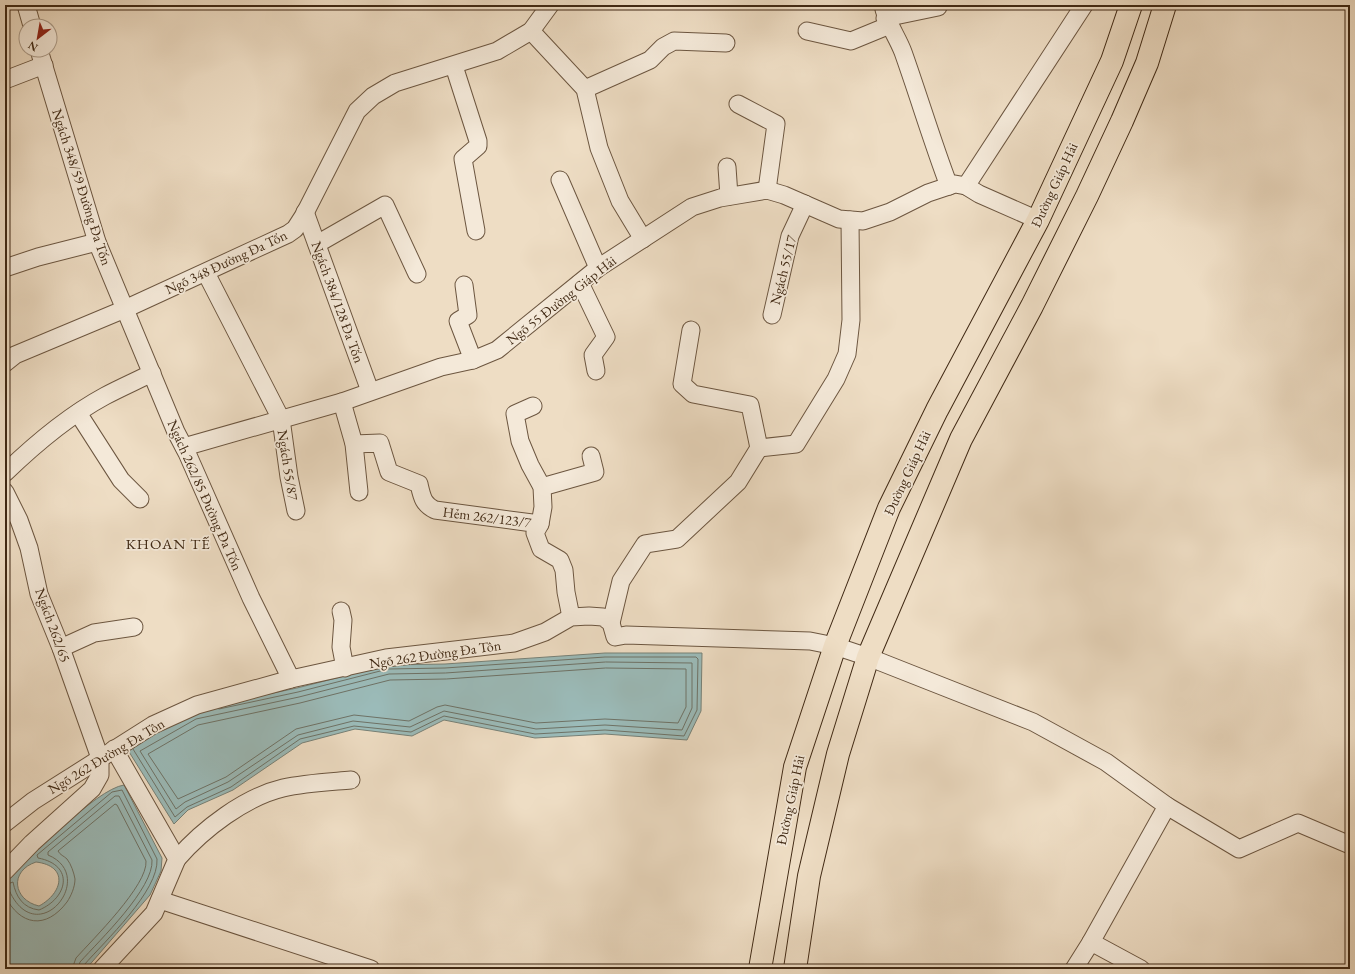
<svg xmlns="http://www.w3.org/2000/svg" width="1355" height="974" viewBox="0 0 1355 974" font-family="'EB Garamond',serif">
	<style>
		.water { fill: #9bbbb9; stroke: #778177; fill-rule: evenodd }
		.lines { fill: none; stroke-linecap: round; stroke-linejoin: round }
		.shore { stroke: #6e7266; stroke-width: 1 }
		.minor-casing { stroke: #6c5640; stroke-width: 19 }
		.highway-casing { stroke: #402914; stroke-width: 24 }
		.minor { stroke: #f4e9d9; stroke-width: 17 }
		.highway { stroke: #eeddc4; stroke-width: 22 }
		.labels { text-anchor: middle; stroke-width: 3.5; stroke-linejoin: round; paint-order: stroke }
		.street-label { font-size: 14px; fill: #402914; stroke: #f4e9d9 }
		.neighbourhood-label { font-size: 15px; letter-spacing: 1px; fill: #402914; stroke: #f4e9d9 }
	</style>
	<rect width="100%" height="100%" fill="#eeddc4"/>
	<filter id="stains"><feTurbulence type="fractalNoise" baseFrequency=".005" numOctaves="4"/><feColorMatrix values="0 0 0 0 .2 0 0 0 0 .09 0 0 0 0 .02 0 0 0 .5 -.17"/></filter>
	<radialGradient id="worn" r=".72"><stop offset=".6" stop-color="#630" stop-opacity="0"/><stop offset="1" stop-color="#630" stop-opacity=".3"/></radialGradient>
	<!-- water -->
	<g class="water">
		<polygon points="605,653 702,653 701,711 687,740 605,734 535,738 444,720 412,736 355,729 302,743 233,790 188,810 174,824 126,747 192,710 297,688 388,665 445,664"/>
		<path d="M124,785L162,858L161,871L150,895L86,969H5V882C27,860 96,789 124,785ZM36,862C69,866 63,893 39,906C13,900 9,871 36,862Z"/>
	</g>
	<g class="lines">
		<!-- shore -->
		<g class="shore">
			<polygon points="606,662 692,663 692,708 682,730 605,725 536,729 444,711 410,727 353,721 298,735 228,782 185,802 176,809 140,751 196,719 299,697 389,674 445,673"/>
			<polygon points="606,668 686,669 686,707 678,723 605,719 536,723 445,705 437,707 409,721 354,715 296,729 226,777 178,799 148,754 198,725 300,703 390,680 446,679"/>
			<polyline points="133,749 175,817 187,807 231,787 300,739 354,726 411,732 444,716 535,734 605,730 684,736 697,710 698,659 696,657 605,657 445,668 388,669 298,692 219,709"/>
			<path d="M5,885L13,882C16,897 23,908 39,910C68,898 75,865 38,858L37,855L112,792L122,790L157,859C159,891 105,941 84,965L83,969"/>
			<path d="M5,890H9C37,953 99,876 48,855V852L115,796H119L152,860C154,888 100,940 80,962L78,969"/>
			<path d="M5,896C20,926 46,930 67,902C71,896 75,887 75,879C74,873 71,864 67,859C64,856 60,855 58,851L115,804L117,805L146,861C148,885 93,939 76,958L72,969"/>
		</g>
		<!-- minor casing -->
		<g class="minor-casing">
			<g id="minor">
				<polyline points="26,5 32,26"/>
				<path d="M883,5C886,22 897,36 903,52C919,97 932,141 949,186"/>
				<polyline points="885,18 938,7"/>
				<polyline points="531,31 585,89 599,148 620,201 643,239"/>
				<polyline points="807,31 851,41 890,25"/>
				<polyline points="39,50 97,242 176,432 187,453 251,598 291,679"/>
				<polyline points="454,66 478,141 478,146 463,159 476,231"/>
				<polyline points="5,80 44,65"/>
				<polyline points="585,89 650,60 663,47 674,41 726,43"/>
				<polyline points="738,104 776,124 767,190"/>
				<polyline points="727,167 729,196"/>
				<polyline points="560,180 598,268"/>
				<polyline points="966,186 1084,5"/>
				<polyline points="305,212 370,391"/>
				<polyline points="317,244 385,205 417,274"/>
				<polyline points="5,268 38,257 97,242"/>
				<polyline points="206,273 281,419 289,477 296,511"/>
				<polyline points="580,283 606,337 593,355 596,371"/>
				<polyline points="464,285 468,315 458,321 473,360"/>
				<polyline points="772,315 790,236 805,204"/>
				<polyline points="5,363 15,355 125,309 288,234 295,229 304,215 357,111 373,96 395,83 497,51 531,31 550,5"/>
				<polyline points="342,402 354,444 359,492"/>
				<polyline points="533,406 515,414 520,441 530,465 542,487 543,507 540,524 535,533 541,549 560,560 564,570 566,592 571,617"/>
				<polyline points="78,413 121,480 140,499"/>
				<path d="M354,444L380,443L389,472L419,484C422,497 423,504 435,510L540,524"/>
				<polyline points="184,447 342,402 441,367 473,360 497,350 598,268 692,207 720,198 767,190 784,195 839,219 863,221 890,212 928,193 955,184 966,186 979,194 1038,220"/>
				<polyline points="759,448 796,444 836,379 847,354 851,320 850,220"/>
				<path d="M5,473C35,444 68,416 105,396C120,388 136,381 152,373"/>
				<polyline points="542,487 595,472 591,456"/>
				<polyline points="5,492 19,520 29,548 39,594 61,648 100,758 100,775 92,789 32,843 5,871"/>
				<polyline points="341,611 343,620 341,647 345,668"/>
				<polyline points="611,623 621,581 645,544 677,539 738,482 759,448 750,405 693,394 682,384 691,330"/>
				<polyline points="61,648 94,633 134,627"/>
				<polyline points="1167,806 1239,849 1298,823 1350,845"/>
				<polyline points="5,823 33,801 153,725 197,705 291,679 386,658 514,643 545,632 571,617 589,616 603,617 611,623 615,637 626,635 810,641 835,646 868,657 1033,722 1106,762 1167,806 1091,942 1141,969"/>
				<path d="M177,859C203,829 245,797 283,788C305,783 328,782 351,780"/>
				<polyline points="160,900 371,969"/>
				<polyline points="102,969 154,913 177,859 114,749"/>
				<polyline points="1074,969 1091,942"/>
			</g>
		</g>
		<!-- highway casing -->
		<g class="highway-casing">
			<g id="highway">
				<polyline points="760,969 795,767 835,646 889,508 937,410 1038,220 1112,61 1131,5"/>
				<polyline points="795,969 809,876 838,754 868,657 961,439 1032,306 1087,196 1122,121 1147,63 1165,5"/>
			</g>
		</g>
		<!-- minor -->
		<use href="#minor" class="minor"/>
		<!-- highway -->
		<use href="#highway" class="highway"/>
	</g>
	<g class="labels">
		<!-- street labels -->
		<g class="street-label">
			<text transform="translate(1054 185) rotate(-65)" y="5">Đường Giáp Hải</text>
			<text transform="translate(82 187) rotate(72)" y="5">Ngách 348/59 Đường Đa Tốn</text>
			<text transform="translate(226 262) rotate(-25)" y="5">Ngõ 348 Đường Đa Tốn</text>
			<text transform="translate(783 270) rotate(-76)" y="5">Ngách 55/17</text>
			<text transform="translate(561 300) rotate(-38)" y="5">Ngõ 55 Đường Giáp Hải</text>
			<text transform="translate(338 302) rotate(70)" y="5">Ngách 384/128 Đa Tốn</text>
			<text transform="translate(288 465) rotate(81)" y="5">Ngách 55/87</text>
			<text transform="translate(907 473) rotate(-65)" y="5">Đường Giáp Hải</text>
			<text transform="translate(205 495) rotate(66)" y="5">Ngách 262/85 Đường Đa Tốn</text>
			<text transform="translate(487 517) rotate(7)" y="5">Hẻm 262/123/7</text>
			<text transform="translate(53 625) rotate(70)" y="5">Ngách 262/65</text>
			<text transform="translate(435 654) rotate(-8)" y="5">Ngõ 262 Đường Đa Tôn</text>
			<text transform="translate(106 756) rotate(-31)" y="5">Ngõ 262 Đường Đa Tôn</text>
			<text transform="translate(790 800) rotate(-78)" y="5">Đường Giáp Hải</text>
		</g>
		<!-- neighbourhood labels -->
		<g class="neighbourhood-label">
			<text x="168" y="549">KHOAN TẾ</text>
		</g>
	</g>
	<!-- margin -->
	<rect width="1355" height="974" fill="none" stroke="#eeddc4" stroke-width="20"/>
	<rect x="6" y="6" width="1343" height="962" fill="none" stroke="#402914" stroke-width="2"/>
	<rect x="10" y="10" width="1335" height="954" fill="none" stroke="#402914"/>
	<!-- north arrow -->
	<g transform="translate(38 38) rotate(211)"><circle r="19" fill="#f4e9d9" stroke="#ac9c8a"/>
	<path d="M0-3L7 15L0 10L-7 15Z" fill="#8f2418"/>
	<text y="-6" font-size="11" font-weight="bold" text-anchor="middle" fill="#402914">N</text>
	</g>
	<rect width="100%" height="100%" filter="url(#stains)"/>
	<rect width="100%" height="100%" fill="url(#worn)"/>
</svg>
